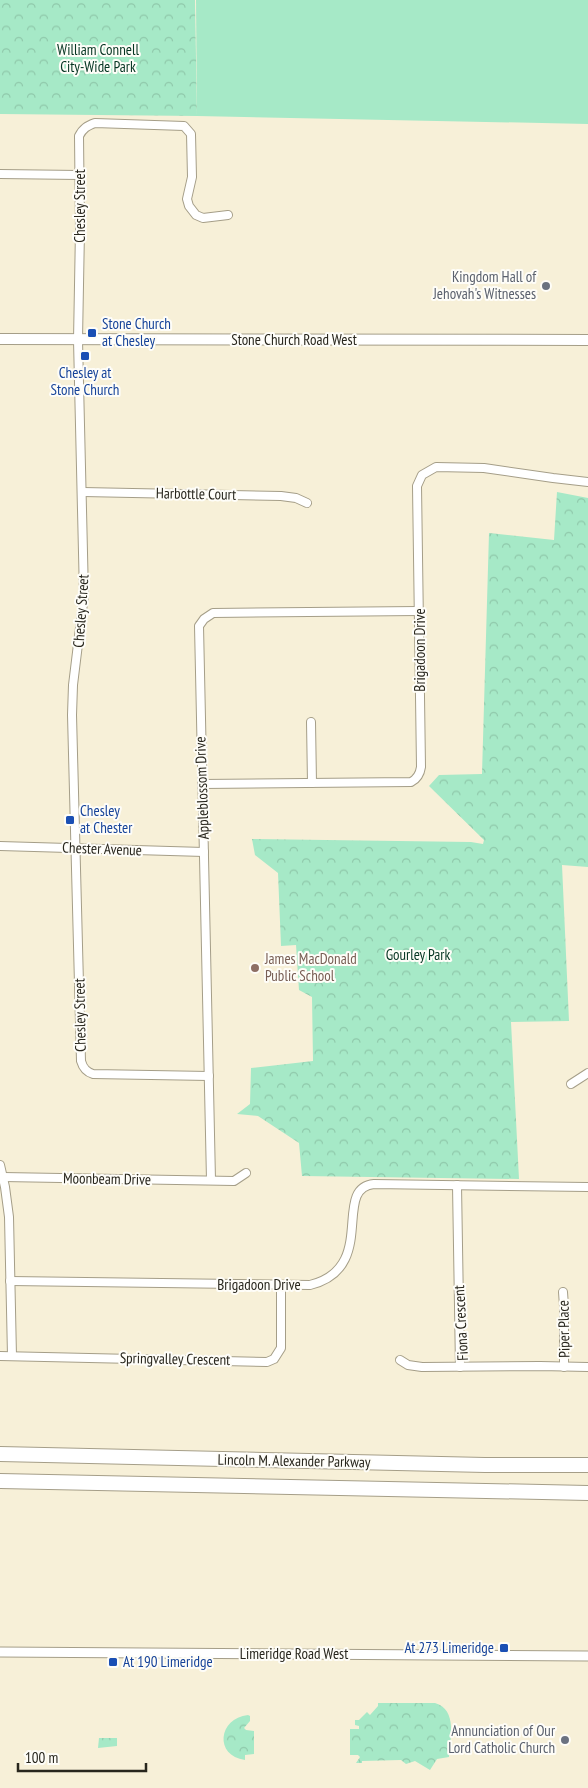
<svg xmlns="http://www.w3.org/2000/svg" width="588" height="1788" viewBox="0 0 588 1788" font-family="'PT Sans Narrow',sans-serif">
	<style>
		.grass { fill: #a6e9c7 }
		.forest { fill: url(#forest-crowns) }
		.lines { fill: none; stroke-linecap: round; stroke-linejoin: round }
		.minor-casing { stroke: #a59e88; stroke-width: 10 }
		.tertiary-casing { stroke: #a59e88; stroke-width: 11 }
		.secondary-casing { stroke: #a59e88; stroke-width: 12 }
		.motorway-casing { stroke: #a59e88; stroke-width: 16 }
		.minor { stroke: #fff; stroke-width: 8 }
		.tertiary { stroke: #fff; stroke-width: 9 }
		.secondary { stroke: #fff; stroke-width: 10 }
		.motorway { stroke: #fff; stroke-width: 14 }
		.worship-dot { fill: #6b7280; stroke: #fefdf8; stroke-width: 2 }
		.transit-dot { fill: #1a4fb4; stroke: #fefdf8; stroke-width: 2 }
		.education-dot { fill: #8d6e63; stroke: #fefdf8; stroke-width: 2 }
		.labels { text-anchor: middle; stroke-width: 4; stroke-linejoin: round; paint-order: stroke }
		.park-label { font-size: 15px; fill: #053522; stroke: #fefdf8 }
		.street-label { font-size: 15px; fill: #28261d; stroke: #fefdf8 }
		.worship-label { font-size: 15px; fill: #5b616d; stroke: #fefdf8; text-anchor: end }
		.transit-label { font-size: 15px; fill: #164399; stroke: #fefdf8; text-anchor: start }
		.education-label { font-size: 15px; fill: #785e54; stroke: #fefdf8; text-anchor: start }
	</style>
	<defs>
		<pattern id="forest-crowns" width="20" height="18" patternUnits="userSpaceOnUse" patternTransform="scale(1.25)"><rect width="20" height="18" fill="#a6e9c7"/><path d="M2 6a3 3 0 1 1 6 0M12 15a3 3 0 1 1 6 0" fill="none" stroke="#8fc8aa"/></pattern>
	</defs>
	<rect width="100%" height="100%" fill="#f7f0d8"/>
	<!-- grass -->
	<polygon class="grass" points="196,0 588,0 588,124 197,116"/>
	<!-- forest -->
	<g class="forest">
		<polygon points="0,0 195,0 197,116 0,114"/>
		<polygon points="557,492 588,498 588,867 562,865 569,1021 511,1022 519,1179 302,1176 299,1143 258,1116 237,1114 250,1104 251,1068 313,1061 312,997 299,990 296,945 281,946 278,873 255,855 252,839 471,842 483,844 484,840 429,786 439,775 482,774 489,533 554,540"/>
		<path d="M378,1703H435C458,1710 450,1739 449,1757L437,1759L430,1770L415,1761L406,1764L401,1760L362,1761V1763H356L360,1757L358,1755H350V1729H359V1726L355,1725V1720H359L367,1712L370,1715L378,1706Z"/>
		<path d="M248,1715L250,1716V1721L244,1728L246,1730L254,1731V1754L245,1755V1760C214,1756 218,1718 248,1715Z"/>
		<polygon points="99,1738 117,1738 117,1746 98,1748"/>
	</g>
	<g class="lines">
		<!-- minor casing -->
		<g class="minor-casing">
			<g id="minor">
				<polyline points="0,174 79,175"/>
				<polyline points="83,492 281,496 296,498 307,503"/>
				<polyline points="311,722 312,783"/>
				<path d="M202,784L411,782C417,779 420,774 421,767L417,486L422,475L436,467L484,468L553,478L588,482"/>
				<polyline points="0,846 204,852"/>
				<path d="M209,1076L93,1074C86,1072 83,1068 81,1061L72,715L73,685L84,595L78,340L80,230L79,136C83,128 87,126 95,123L184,126L191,134L192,177L187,199L189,206L196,215L203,218L228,215"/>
				<polyline points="571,1084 588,1073"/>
				<polyline points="0,1165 5,1187 9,1217 12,1356"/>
				<polyline points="3,1177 234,1181 246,1173"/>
				<polyline points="211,1180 199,626 204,619 213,613 419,611"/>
				<polyline points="457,1185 460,1367"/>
				<path d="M10,1281L310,1285C379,1268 331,1188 374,1184L588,1187"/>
				<polyline points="563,1292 564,1306 564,1367"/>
				<polyline points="0,1356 267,1362 274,1359 281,1348 281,1285"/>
				<polyline points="400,1360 408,1365 422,1367 540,1366 588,1367"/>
			</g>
		</g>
		<!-- tertiary casing -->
		<g class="tertiary-casing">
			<polyline id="tertiary" points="0,1652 588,1656"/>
		</g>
		<!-- secondary casing -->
		<g class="secondary-casing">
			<polyline id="secondary" points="0,339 588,340"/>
		</g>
		<!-- motorway casing -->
		<g class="motorway-casing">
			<g id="motorway">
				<polyline points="0,1454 485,1465 588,1465"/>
				<polyline points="0,1481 588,1493"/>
			</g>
		</g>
		<!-- minor -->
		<use href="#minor" class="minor"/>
		<!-- tertiary -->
		<use href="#tertiary" class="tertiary"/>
		<!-- secondary -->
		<use href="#secondary" class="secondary"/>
		<!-- motorway -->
		<use href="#motorway" class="motorway"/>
	</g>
	<!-- markers -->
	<g class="worship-dot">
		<circle cx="546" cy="286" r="5"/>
		<circle cx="565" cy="1740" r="5"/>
	</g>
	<g class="transit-dot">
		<rect x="87" y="328" width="10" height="10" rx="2.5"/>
		<rect x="80" y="351" width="10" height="10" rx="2.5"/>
		<rect x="65" y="815" width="10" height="10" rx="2.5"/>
		<rect x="499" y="1643" width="10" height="10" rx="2.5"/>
		<rect x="108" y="1657" width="10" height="10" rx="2.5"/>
	</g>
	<circle class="education-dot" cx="255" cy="968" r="5"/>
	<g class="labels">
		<!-- park labels -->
		<g class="park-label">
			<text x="98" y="55">William Connell<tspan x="98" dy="17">City-Wide Park</tspan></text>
			<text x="418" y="960">Gourley Park</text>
		</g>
		<!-- street labels -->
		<g class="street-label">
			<text transform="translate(80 206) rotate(-90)" y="5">Chesley Street</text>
			<text x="294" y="345">Stone Church Road West</text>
			<text transform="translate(196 494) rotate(1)" y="5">Harbottle Court</text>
			<text transform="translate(81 611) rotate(-86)" y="5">Chesley Street</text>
			<text transform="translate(420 650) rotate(-90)" y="5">Brigadoon Drive</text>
			<text transform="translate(202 788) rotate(-92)" y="5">Appleblossom Drive</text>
			<text transform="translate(102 849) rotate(2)" y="5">Chester Avenue</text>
			<text transform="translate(80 1015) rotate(-91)" y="5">Chesley Street</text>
			<text transform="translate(107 1179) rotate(1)" y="5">Moonbeam Drive</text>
			<text x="259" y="1290">Brigadoon Drive</text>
			<text transform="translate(461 1323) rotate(-93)" y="5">Fiona Crescent</text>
			<text transform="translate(564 1329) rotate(-91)" y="5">Piper Place</text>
			<text transform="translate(175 1359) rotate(1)" y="5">Springvalley Crescent</text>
			<text transform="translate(294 1461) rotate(1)" y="5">Lincoln M. Alexander Parkway</text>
			<text x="294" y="1659">Limeridge Road West</text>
		</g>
		<!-- worship labels -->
		<g class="worship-label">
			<text x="536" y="282">Kingdom Hall of<tspan x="536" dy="17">Jehovah's Witnesses</tspan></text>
			<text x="555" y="1736">Annunciation of Our<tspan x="555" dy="17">Lord Catholic Church</tspan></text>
		</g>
		<!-- transit labels -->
		<g class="transit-label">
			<text x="102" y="329">Stone Church<tspan x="102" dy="17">at Chesley</tspan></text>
			<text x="85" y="378" text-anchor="middle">Chesley at<tspan x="85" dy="17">Stone Church</tspan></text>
			<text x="80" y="816">Chesley<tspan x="80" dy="17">at Chester</tspan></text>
			<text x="494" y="1653" text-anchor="end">At 273 Limeridge</text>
			<text x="123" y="1667">At 190 Limeridge</text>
		</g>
		<!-- education labels -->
		<g class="education-label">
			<text x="265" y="964">James MacDonald<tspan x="265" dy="17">Public School</tspan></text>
		</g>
	</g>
	<!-- scale -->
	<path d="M18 1763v8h128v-8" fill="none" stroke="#28261d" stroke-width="2.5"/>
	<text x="25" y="1763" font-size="15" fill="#28261d" stroke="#fefdf8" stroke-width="4" paint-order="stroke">100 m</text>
</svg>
